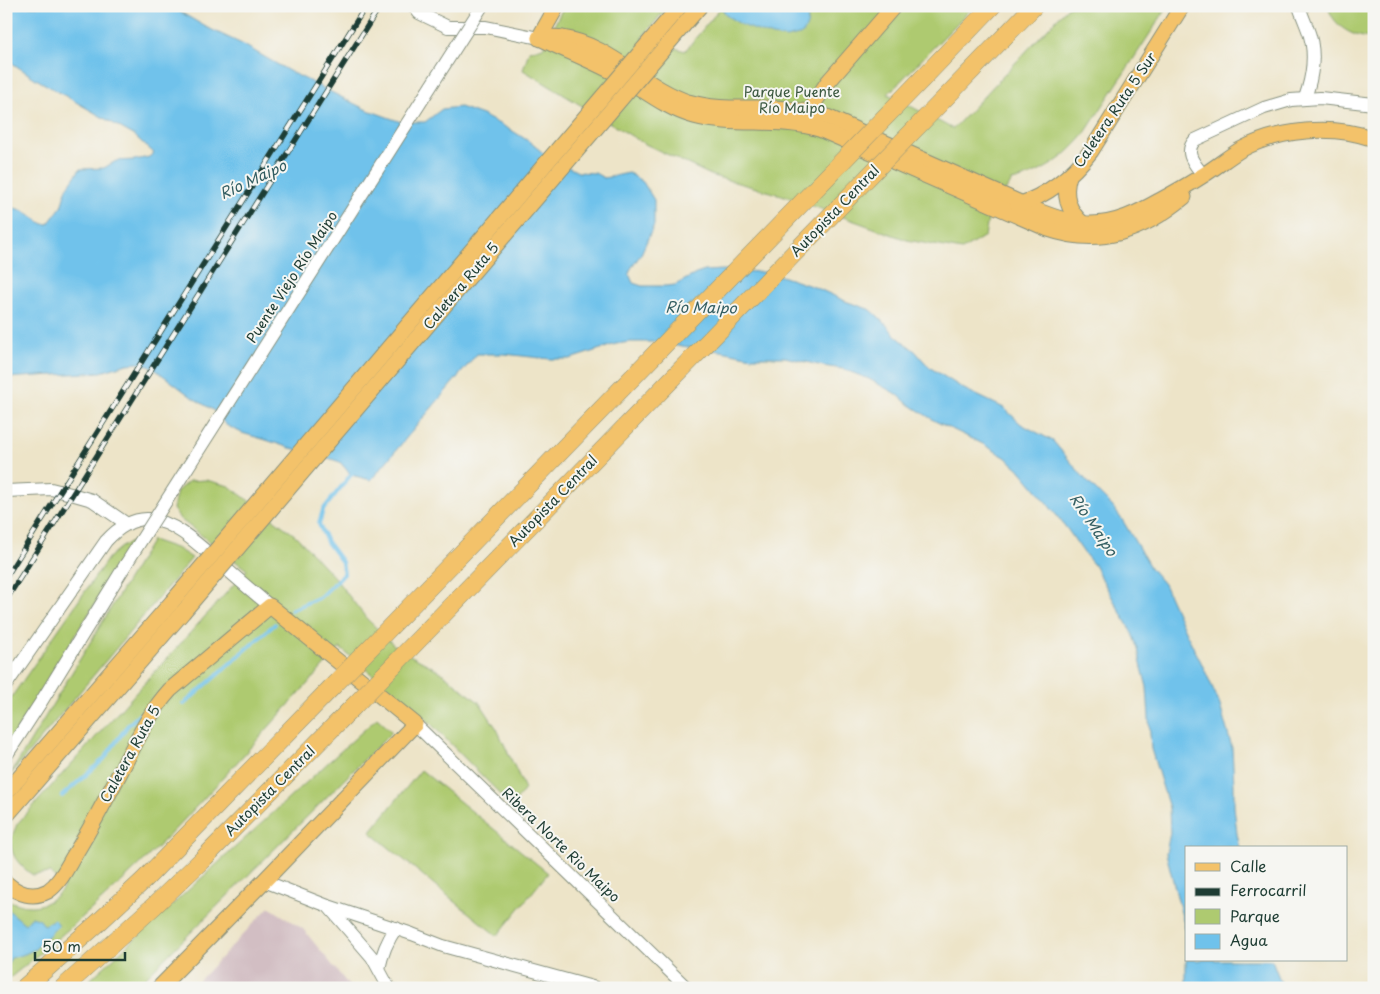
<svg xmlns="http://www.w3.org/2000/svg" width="1380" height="994" viewBox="0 0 1380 994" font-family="'Playpen Sans',sans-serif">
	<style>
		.industrial { fill: #d2bec3 }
		.green { fill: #aeca70; stroke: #668452 }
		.water { fill: #6fc2eb; stroke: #478090 }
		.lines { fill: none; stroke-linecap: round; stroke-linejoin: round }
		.stream { stroke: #6fc2eb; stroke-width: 4 }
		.minor-casing { stroke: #86907e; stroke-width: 14 }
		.major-casing { stroke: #86907e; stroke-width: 17 }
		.highway-casing { stroke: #86907e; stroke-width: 19 }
		.minor { stroke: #fff; stroke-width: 12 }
		.major { stroke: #f3c26a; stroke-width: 15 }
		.highway { stroke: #f3c26a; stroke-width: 18 }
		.rail-casing { stroke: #1f3d34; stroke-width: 5.5 }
		.rail { stroke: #f6f6f2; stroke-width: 4; stroke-dasharray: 11; stroke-linecap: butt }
		.minor-bridge-casing { stroke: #86907e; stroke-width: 14; stroke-linecap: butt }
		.major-bridge-casing { stroke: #86907e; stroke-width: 17; stroke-linecap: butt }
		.highway-bridge-casing { stroke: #86907e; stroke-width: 19; stroke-linecap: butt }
		.minor-bridge { stroke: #fff; stroke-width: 12 }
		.major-bridge { stroke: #f3c26a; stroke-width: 15 }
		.highway-bridge { stroke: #f3c26a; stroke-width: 18 }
		.labels { text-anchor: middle; stroke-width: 4; stroke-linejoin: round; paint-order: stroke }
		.park-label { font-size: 14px; fill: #3c5940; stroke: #f6f6f2 }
		.street-label { font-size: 14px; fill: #1f3d34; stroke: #f6f6f2 }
		.water-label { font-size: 15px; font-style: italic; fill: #335e62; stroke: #f6f6f2 }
	</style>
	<rect width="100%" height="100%" fill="#f6f6f2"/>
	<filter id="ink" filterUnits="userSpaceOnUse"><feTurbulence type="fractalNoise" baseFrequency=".02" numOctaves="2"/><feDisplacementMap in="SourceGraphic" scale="10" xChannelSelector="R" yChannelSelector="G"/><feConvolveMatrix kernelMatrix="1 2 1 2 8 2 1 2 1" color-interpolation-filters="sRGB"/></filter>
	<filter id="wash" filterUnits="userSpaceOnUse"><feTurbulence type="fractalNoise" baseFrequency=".0096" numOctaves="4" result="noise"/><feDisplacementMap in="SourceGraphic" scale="20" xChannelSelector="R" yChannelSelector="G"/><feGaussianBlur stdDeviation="1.12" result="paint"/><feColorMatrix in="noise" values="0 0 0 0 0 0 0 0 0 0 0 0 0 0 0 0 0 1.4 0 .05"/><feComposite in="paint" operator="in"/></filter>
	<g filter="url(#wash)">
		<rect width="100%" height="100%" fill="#ede4c8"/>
		<!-- industrial -->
		<polygon class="industrial" points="269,907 303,929 351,988 192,988"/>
		<!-- green -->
		<g class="green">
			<path d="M564,6H668L642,38L685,51L722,6H974L888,94L953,129L1069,6H1168L1083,136C1064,159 1041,174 1012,181L989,214L985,236L962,250L907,240L785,196L713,176L643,143L523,70L529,51L543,47Z"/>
			<path d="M1328,6H1374V38C1354,38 1333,27 1328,6Z"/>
			<path d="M206,480L229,486L296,536L334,577L367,619L398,649L438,670L480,703L497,729L525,789L512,806L427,720L340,648C287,706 235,766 181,823C127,880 67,932 6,981V899C29,911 48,908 64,887L50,873L33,875C22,868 11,857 11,843C11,837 15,830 17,824L247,570L180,519L173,509L177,491L189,481Z"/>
			<polygon points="152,540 178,549 192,558 10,775"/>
			<polygon points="134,541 6,747 6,705 109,557 121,547"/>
			<polygon points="377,718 392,732 135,988 81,988"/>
			<polygon points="421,770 548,873 497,936 370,832"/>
		</g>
		<!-- water -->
		<g class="water">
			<path d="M6,6H170L206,27L242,44L289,71L365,109L401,122H425L442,109L460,107L482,115L511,130L530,142L548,157L578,172L595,173L604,178L629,173L643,182L654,200V225L641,254L630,270L629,274L633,283L642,286H666L675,285L696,274L705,271L723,270L761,272L775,274L817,288L845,301L871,310L882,320L896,336L915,351L929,367L964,389L1004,408L1021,424L1053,441L1086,480L1112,506L1123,521L1151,569L1164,584L1186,633L1201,662L1219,702L1232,748L1234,785V806L1237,834L1240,848H1186V932L1166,853L1170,833L1169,808L1151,749L1147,687L1141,664L1138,649L1132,633L1094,565L1084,553L1068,530L1039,493L1018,468L1005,457L983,444L935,421L907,403L898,395L869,379L843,369L823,366L785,357H752L721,351L688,347L659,342H630L616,344L570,359H550L504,354H477L371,480L351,475L340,462L317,454L290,448L266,440L242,433L226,425L213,410L193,398L156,370L147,365L138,363L127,364L101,372L6,378V208C21,206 31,216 43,224H48L61,207L67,188L80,169L104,168L116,161L135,160L149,157L154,153L135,136L36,79L6,59Z"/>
			<path d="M720,6H803C810,18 809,22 803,34L786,38L772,36L742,25L727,16Z"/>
			<polygon points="6,908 25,924 31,917 39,919 44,925 54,919 59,925 35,949 25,954 11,958 6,967"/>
			<polygon points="1186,960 1272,960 1283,988 1186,988"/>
		</g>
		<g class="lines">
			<!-- stream -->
			<g class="stream">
				<polyline points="291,610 320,597 344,574 342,562 327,542 319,524 323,510 353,472"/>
				<polyline points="184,704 275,624"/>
				<polyline points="62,796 104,759 128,725 140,714"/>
			</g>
		</g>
	</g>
	<g filter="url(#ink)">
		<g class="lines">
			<!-- minor casing -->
			<g class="minor-casing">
				<g id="minor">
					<polyline points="414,6 419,13 448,27 486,27 539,38"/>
					<path d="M1299,6C1302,16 1307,26 1310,36C1316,57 1312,78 1305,98"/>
					<path d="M1203,175C1195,164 1183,153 1195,140L1264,108L1291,100L1320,98L1374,104"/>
					<polyline points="6,491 51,489 71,494 92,500 127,524"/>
					<path d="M6,685L106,541C117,529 131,518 149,519C176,521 203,549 223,566C238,579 254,593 270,606"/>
					<polyline points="415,724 687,988"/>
					<polyline points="6,756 41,702 126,564"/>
					<polyline points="264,881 328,906 372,957 389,988"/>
					<polyline points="328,906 412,934 443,946 596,988"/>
					<path d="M379,969C382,953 387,941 396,928"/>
				</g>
			</g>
			<!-- major casing -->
			<g class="major-casing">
				<g id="major">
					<path d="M539,38C547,38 555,36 562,38C611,45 643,87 688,102C721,112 754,106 787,109C800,110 813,113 825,116L1036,210C1053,217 1072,224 1091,224C1116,224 1138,213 1159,201C1174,193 1188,185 1202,176C1215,168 1227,158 1240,150C1280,129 1331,124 1374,139"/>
					<polyline points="539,38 557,6"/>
					<path d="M542,39C569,52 598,63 624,78C647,92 668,109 694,116C735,127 778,117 819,129L1048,229C1100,247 1143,231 1184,197"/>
					<polyline points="808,120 816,100 828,82 894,6"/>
					<path d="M1069,176C1063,195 1068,211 1083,224"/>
					<path d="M1018,205C1048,195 1072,176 1091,151L1182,6"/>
					<polyline points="6,793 172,602"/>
					<polyline points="6,816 183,612"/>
					<path d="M6,883C18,894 33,899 48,891C60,883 67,867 75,854C94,823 111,790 128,757C141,732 151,711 170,690L270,606L415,724L264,881L159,988"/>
				</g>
			</g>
			<!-- highway casing -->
			<g class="highway-casing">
				<g id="highway">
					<polyline points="922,79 992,6"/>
					<polyline points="947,96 1034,6"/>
					<polyline points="24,988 98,923 145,879 332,687"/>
					<polyline points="63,988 154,906 202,860 353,707"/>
				</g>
			</g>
			<!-- minor -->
			<use href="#minor" class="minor"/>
			<!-- major -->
			<use href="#major" class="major"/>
			<!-- highway -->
			<use href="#highway" class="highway"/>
			<!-- rail casing -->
			<g class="rail-casing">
				<g id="rail">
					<polyline points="6,577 366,6"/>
					<polyline points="6,600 380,6"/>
				</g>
			</g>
			<!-- rail -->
			<use href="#rail" class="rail"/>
			<!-- minor-bridge casing -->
			<g class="minor-bridge-casing">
				<polyline id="minor-bridge" points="126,564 482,6"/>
			</g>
			<!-- major-bridge casing -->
			<g class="major-bridge-casing">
				<g id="major-bridge">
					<polyline points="172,602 680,6"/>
					<polyline points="183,612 700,6"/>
				</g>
			</g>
			<!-- highway-bridge casing -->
			<g class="highway-bridge-casing">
				<g id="highway-bridge">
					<polyline points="332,687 922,79"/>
					<polyline points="353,707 947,96"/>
				</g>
			</g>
			<!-- minor-bridge -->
			<use href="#minor-bridge" class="minor-bridge"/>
			<!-- major-bridge -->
			<use href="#major-bridge" class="major-bridge"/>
			<!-- highway-bridge -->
			<use href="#highway-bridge" class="highway-bridge"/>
		</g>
	</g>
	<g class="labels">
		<!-- park labels -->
		<g class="park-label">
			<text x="792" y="97">Parque Puente<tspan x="792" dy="16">Río Maipo</tspan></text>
		</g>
		<!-- street labels -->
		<g class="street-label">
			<text transform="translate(1115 110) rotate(-56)" y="5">Caletera Ruta 5 Sur</text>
			<text transform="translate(835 211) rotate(-46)" y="5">Autopista Central</text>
			<text transform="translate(292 277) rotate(-57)" y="5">Puente Viejo Río Maipo</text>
			<text transform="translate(461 286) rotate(-50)" y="5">Caletera Ruta 5</text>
			<text transform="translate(553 501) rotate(-46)" y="5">Autopista Central</text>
			<text transform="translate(130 754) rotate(-61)" y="5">Caletera Ruta 5</text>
			<text transform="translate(270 791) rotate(-45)" y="5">Autopista Central</text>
			<text transform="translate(561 845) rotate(44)" y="5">Ribera Norte Rio Maipo</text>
		</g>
		<!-- water labels -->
		<g class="water-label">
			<text transform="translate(253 180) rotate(-25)" y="5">Río Maipo</text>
			<text transform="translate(701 308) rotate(1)" y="5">Río Maipo</text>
			<text transform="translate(1093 525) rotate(56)" y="5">Río Maipo</text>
		</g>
	</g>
	<!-- margin -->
	<rect width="1380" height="994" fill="none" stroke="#f6f6f2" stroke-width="25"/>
	<!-- legend -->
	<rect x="1185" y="846" width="162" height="115" fill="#f6f6f2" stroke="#a0aca6"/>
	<rect x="1195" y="863" width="25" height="8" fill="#f3c26a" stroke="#a0aca6"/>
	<text x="1230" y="872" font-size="15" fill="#1f3d34">Calle</text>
	<rect x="1195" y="888" width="25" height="8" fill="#1f3d34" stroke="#a0aca6"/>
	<text x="1230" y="896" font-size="15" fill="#1f3d34">Ferrocarril</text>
	<rect x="1195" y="909" width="25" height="15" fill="#aeca70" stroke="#a0aca6"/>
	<text x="1230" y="922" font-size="15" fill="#1f3d34">Parque</text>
	<rect x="1195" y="934" width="25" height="15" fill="#6fc2eb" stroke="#a0aca6"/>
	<text x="1230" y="946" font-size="15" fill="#1f3d34">Agua</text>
	<!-- scale -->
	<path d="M35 952v8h90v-8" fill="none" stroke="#1f3d34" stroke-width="2.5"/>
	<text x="42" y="952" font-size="15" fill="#1f3d34" stroke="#f6f6f2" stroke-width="4" paint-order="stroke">50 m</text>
</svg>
